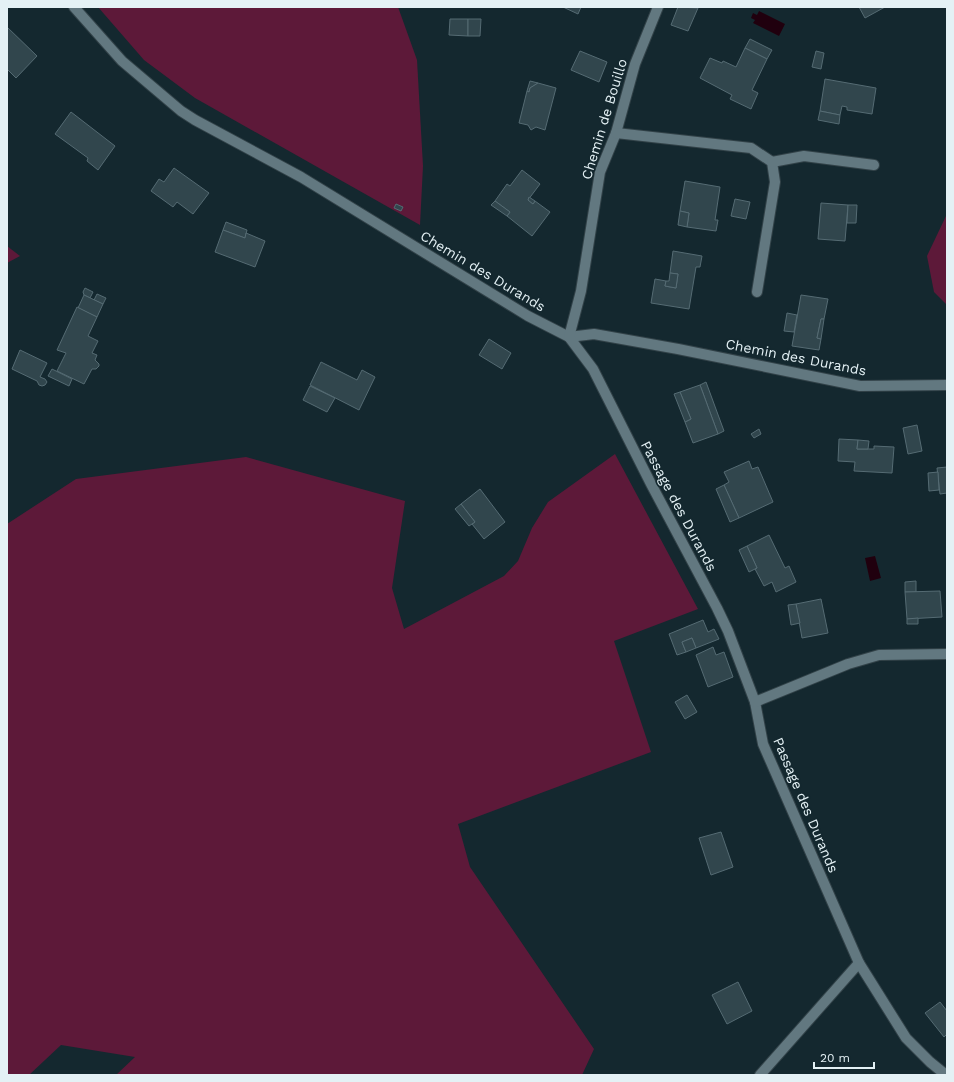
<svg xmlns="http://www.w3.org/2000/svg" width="954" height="1082" viewBox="0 0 954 1082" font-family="'Work Sans',sans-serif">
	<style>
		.green { fill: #5d1939 }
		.water { fill: #20000e }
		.building { fill: #31464d; stroke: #556b73 }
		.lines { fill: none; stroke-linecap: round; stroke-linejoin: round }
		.minor-casing { stroke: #324248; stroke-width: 12 }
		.minor { stroke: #627880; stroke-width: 10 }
		.labels { text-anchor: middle; stroke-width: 3.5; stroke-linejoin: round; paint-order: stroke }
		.street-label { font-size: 14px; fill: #e4f1f5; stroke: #14282f }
	</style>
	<rect width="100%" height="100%" fill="#14282f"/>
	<!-- green -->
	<g class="green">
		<polygon points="98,7 398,7 417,60 423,166 420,225 195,98 144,60"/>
		<polygon points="946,216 947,216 947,305 934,292 927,256"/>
		<polygon points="7,246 20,256 7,263"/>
		<polygon points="615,454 698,609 614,641 651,752 458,824 470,867 594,1049 582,1075 116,1075 135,1057 61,1045 29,1075 7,1075 7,524 76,479 246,457 405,501 392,588 404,629 504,576 518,561 532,528 548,502"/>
	</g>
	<!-- water -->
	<g class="water">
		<polygon points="759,11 785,24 779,36 753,23 755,20 751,18 753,13 757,15"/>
		<polygon points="875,556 881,578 870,581 865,558"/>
	</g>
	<!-- building -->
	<g class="building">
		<polygon points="563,7 581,7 578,14"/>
		<polygon points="678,7 698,8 688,31 671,25"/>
		<polygon points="859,7 885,7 865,18"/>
		<polygon points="450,19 468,19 468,36 449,35"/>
		<polygon points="468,19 481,19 480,36 468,36"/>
		<polygon points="7,27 37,56 16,78 7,69"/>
		<polygon points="750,39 772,50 767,59 745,48"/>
		<polygon points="745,48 767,59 752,90 758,93 751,109 730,99 732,95 700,78 710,58 722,63 723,61 736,67"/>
		<polygon points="580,51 607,62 599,82 571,70"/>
		<polygon points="816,51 824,53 821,69 812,67"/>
		<polygon points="825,79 876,88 872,114 847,110 847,107 842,106 840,115 820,111"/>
		<polygon points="530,81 538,83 530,88 529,92 527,91"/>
		<polygon points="538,83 556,88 545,130 536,127 531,130 528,125 519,123 527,91 529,92 530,88"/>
		<polygon points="820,111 840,115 839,124 818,120"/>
		<polygon points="71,112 115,146 98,170 87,161 88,158 55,134"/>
		<polygon points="174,168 209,193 193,214 177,202 173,207 151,191 159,179 164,182"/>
		<polygon points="522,170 540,184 528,200 533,204 535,201 550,212 532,236 507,216 510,212 495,201 507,184 510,186"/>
		<polygon points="685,181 720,187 715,220 718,220 716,231 687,227 689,213 680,211"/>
		<polygon points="529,197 535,201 533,204 528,200"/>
		<polygon points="735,199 750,202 746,219 731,216"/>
		<polygon points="495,201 510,212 507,216 491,205"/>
		<polygon points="821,203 848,205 845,241 818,239"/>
		<polygon points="396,204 403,207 401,211 394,208"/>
		<polygon points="848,205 857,205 856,223 847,223"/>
		<polygon points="680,211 689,213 687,227 678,225"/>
		<polygon points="226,222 247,230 245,238 223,230"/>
		<polygon points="223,230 245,238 246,233 265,241 255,267 215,252"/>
		<polygon points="673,251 702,256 700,267 696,267 689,309 651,303 655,279 666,281 665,286 676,288 678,274 670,273"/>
		<polygon points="670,273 678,274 676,288 665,286 666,281 669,281"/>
		<polygon points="85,288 93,292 90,298 84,295 83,292"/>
		<polygon points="97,294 106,298 103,304 94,300"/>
		<polygon points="84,295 103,304 97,317 78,308"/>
		<polygon points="801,295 828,299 824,319 821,319 817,338 821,339 819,350 792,346"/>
		<polygon points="77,307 97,317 88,336 98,341 92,353 97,355 95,360 99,364 99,366 96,369 92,369 84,384 57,371 66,353 57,350"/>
		<polygon points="787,313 797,315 794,332 784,331"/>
		<polygon points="821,319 824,319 821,339 817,338"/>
		<polygon points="489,339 511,353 502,369 479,355"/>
		<polygon points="20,350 47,363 40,377 45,379 47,382 45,385 42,386 39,385 37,381 12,369"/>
		<polygon points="321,362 357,380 362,370 375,377 359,410 310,385"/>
		<polygon points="52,369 72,379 69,386 48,376"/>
		<polygon points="706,382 724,431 718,434 700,385"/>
		<polygon points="700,385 718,434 693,443 685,422 691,419 680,392"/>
		<polygon points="310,386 335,398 327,412 303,400"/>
		<polygon points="680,392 691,419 685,422 674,394"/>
		<polygon points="917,425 922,451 908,454 903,428"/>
		<polygon points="759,429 761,434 754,438 751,434"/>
		<polygon points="839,439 858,440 857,449 874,449 874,446 894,447 892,473 854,471 855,462 838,461"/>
		<polygon points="858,440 869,441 868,449 857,449"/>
		<polygon points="749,461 752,469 758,467 773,502 739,518 724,485 729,482 724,472"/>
		<polygon points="947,467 947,493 940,494 937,468"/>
		<polygon points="938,472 939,490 929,491 928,473"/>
		<polygon points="724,485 739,518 730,522 716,489"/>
		<polygon points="480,489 505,522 484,539 472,524 475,522 461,504"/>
		<polygon points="461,504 475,522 469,526 455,509"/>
		<polygon points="769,535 785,568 789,566 796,582 776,592 772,582 764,586 755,569 757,568 747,546"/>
		<polygon points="747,546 757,568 749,572 739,550"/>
		<polygon points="916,581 916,592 905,592 905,582"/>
		<polygon points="940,591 942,617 907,619 905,592"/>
		<polygon points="821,599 828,633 802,638 796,604"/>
		<polygon points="796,604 800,623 791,625 788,605"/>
		<polygon points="918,618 918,624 907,624 907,619"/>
		<polygon points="703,620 708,632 714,629 719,639 696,648 692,638 682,642 686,652 677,655 669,634"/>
		<polygon points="692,638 696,648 686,652 682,642"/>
		<polygon points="713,647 716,655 724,652 733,677 708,687 696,655"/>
		<polygon points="687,695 697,712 685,719 675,702"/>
		<polygon points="721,832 733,867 711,875 699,838"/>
		<polygon points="738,982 752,1011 727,1024 712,995"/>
		<polygon points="940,1002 947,1011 947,1034 944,1037 925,1013"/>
	</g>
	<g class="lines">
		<!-- minor casing -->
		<g class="minor-casing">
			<g id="minor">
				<polyline points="74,7 122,61 181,111 195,120 301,177 528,316 569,337 594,334 678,349 860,386 947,385"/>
				<polyline points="658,7 635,64 616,133 600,172 581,291 569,337 593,369 651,484 717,608 728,631 755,702 763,744 859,963 906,1038 930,1062 946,1075"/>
				<polyline points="616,133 751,148 772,162 775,182 757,292"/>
				<polyline points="772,162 804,156 874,165"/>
				<polyline points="755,702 848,664 879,655 947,654"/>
				<polyline points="760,1075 859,963"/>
			</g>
		</g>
		<!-- minor -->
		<use href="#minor" class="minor"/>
	</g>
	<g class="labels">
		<!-- street labels -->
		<g class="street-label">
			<text transform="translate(604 119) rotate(-73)" y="5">Chemin de Bouillo</text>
			<text transform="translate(483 271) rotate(31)" y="5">Chemin des Durands</text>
			<text transform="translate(796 357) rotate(11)" y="5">Chemin des Durands</text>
			<text transform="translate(679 506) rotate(62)" y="5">Passage des Durands</text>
			<text transform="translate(806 805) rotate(67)" y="5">Passage des Durands</text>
		</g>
	</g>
	<!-- border -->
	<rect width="954" height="1082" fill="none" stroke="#e4f1f5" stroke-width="16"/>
	<!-- scale -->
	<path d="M814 1062v6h60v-6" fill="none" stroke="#e4f1f5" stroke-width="2"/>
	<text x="820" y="1062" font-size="12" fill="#e4f1f5" stroke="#14282f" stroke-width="3" paint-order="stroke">20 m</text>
</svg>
